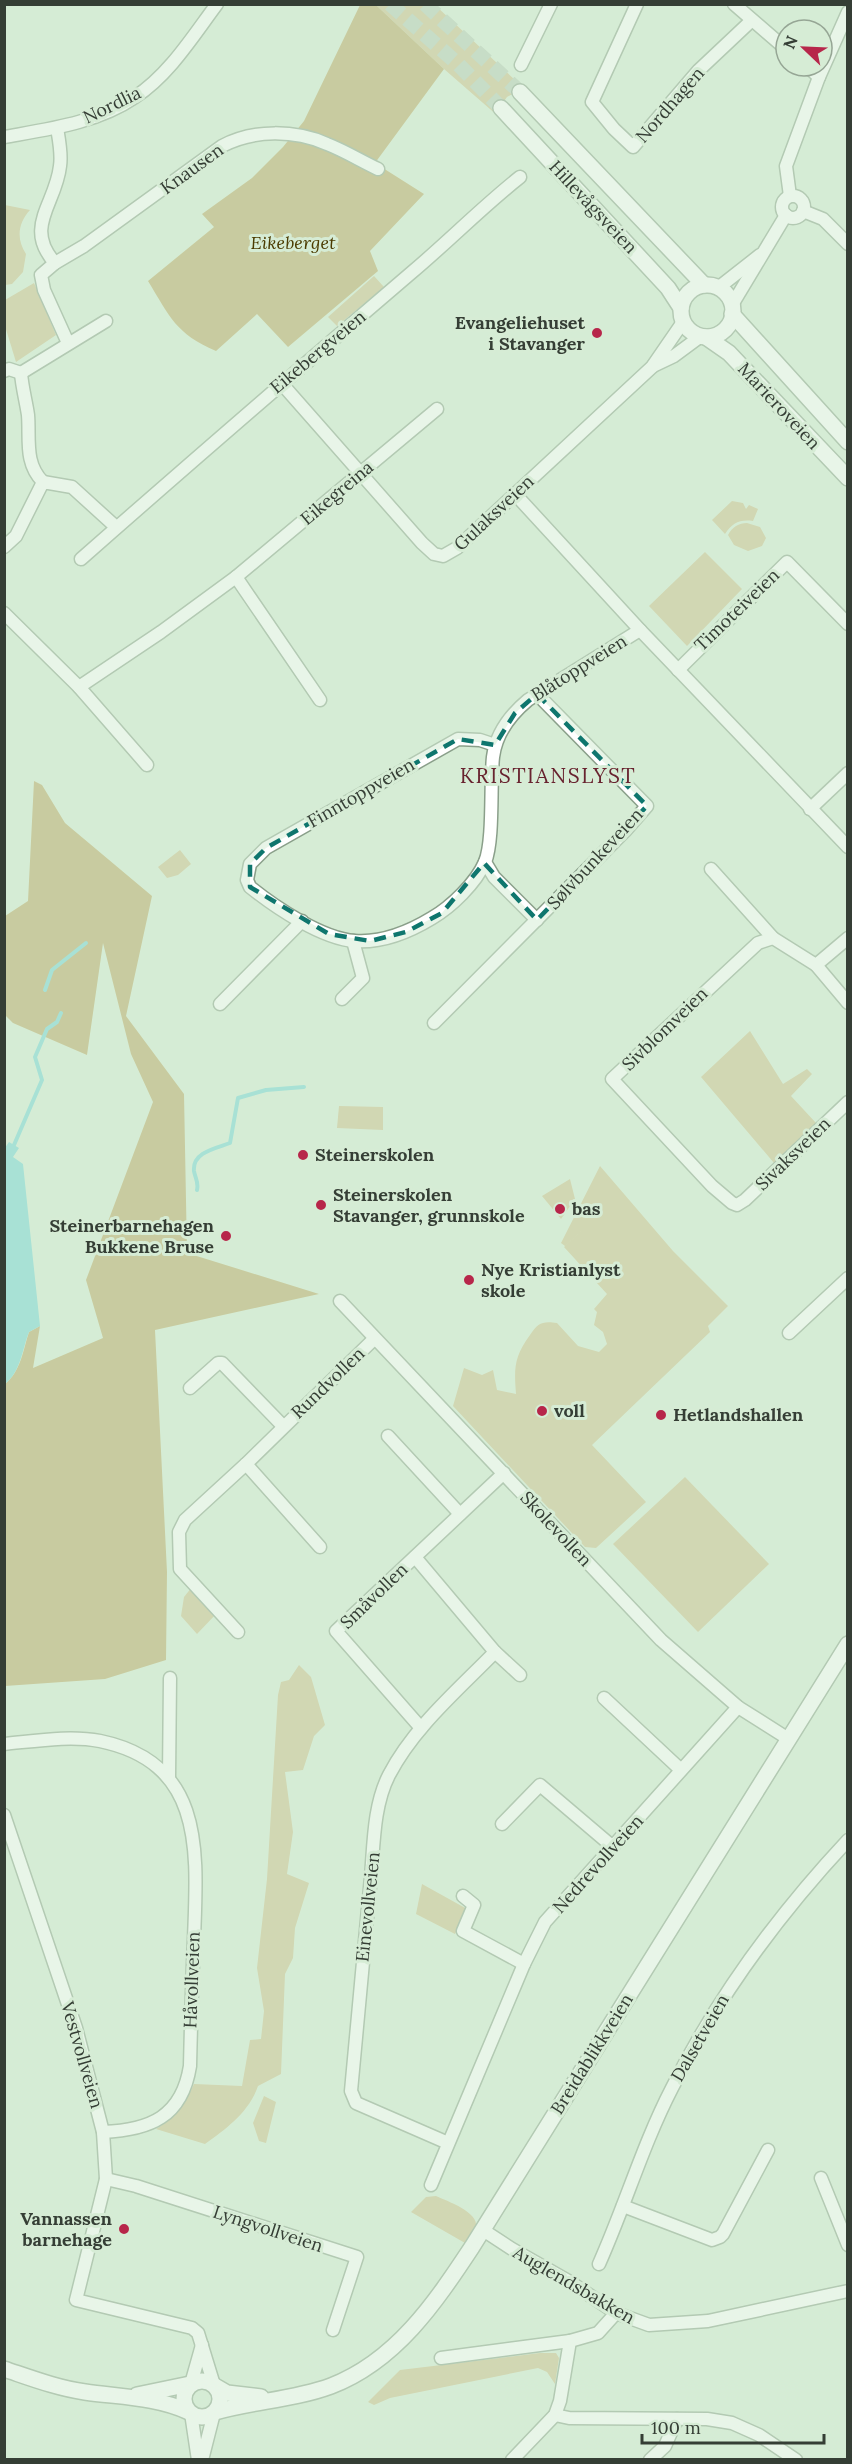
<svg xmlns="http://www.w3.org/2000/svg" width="852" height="2464" viewBox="0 0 852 2464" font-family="Lora,serif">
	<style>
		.green { fill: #cdbc89 }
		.forest { fill: #b9a35f }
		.water { fill: #72d3d5 }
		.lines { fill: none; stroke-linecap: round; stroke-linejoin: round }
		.stream { stroke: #72d3d5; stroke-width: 4 }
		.major-tunnel { stroke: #b6c9b5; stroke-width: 15; stroke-dasharray: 15 8; stroke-linecap: butt }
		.minor-casing { stroke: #8a9f8a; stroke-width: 15 }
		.major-casing { stroke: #8a9f8a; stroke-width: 18 }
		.minor { stroke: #fff; stroke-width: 12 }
		.major { stroke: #fff; stroke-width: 15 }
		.marked { fill: none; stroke: #0f766e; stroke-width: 4.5; stroke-dasharray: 12 8; stroke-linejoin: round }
		.poi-dot { fill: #b7264a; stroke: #d6ecd5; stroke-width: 2 }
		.labels { text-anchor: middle; stroke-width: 6; stroke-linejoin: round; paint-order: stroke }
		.street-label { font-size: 18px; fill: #353e35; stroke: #d6ecd5 }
		.park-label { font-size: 18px; font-style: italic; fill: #4b3b01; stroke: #d6ecd5 }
		.poi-label { font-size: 18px; font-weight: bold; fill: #353e35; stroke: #d6ecd5; text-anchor: start }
		.quarter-label { font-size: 21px; letter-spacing: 1.5px; fill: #68232f; stroke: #d6ecd5 }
	</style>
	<rect width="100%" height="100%" fill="#d6ecd5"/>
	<!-- green -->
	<g class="green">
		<polygon points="376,5 435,5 531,95 516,92 507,97 502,104 506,123 444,69"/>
		<path d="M5,205L30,210C18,223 16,239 26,254L23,272L12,284L5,285Z"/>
		<polygon points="374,276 384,287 337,326 328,317"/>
		<polygon points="34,283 56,335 16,362 5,326 5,300"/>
		<path d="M732,501L743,503L746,509L749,505L758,509L753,521C740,519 732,523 725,534L712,520Z"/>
		<path d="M747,523L760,527L766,538L762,546L748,551L734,545L728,535C732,527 739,523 747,523Z"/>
		<polygon points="705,552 742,589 687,646 649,606"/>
		<polygon points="180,850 191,864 178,875 167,878 158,867"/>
		<polygon points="750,1031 783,1084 807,1069 812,1074 791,1096 816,1123 774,1163 701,1077"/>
		<polygon points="339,1106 383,1107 383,1130 337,1128"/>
		<path d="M600,1166L673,1251L728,1306L708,1326L710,1332L592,1445L646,1502L596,1548L585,1547L453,1406L464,1368L482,1375L493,1370L497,1390L516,1394C514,1368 514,1357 530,1335C538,1323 542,1321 557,1323L578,1346L599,1352L607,1344L603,1332L594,1325L597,1312L594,1309L607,1294L564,1247L590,1223L565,1246L561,1243Z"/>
		<polygon points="570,1179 575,1199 561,1219 542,1196"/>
		<polygon points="685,1477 769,1564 698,1632 613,1544"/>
		<polygon points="192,1587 217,1613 197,1634 181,1616 184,1597"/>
		<path d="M299,1665L311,1677L325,1725L314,1736L303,1770L285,1772L293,1832L287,1874L309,1883L295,1928L293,1958L285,1974L281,2074L258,2086C249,2112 227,2128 205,2144L156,2129C175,2118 185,2103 194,2084L242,2086L250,2040L261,2039L264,2011L257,1968L267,1879L278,1695L281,1682L289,1680Z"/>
		<polygon points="422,1884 467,1909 455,1934 416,1914"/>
		<polygon points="264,2096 276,2102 266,2143 259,2141 253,2123"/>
		<path d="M436,2196C447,2201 479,2212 476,2227C474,2232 468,2238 465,2243L411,2212L426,2197Z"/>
		<polygon points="540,2353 556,2353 559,2358 555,2384 547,2372 538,2368 390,2398 374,2405 368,2402 400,2370"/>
	</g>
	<!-- forest -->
	<g class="forest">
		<path d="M360,5H376L444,69L375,163L424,194L370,251L378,271L288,347L257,314L216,351C176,334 170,317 148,281L214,227L202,214L252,178L283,147L304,121Z"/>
		<path d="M34,781L42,785L65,823L152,896L126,1016L184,1094L187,1253L319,1294L155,1330L167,1572L166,1660L105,1679L5,1686V1384C21,1371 23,1350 29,1332L40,1326L33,1368L103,1338L86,1280L153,1102L131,1054L103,943L87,1055L13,1023L5,1015V916L28,901Z"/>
	</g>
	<!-- water -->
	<path class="water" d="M9,1142L19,1148L13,1157L23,1164L40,1326L29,1332C22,1350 21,1371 5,1384L4,1149Z"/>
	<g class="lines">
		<!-- stream -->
		<g class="stream">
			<polyline points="45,990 52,970 86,943"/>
			<polyline points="14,1145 42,1080 35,1057 47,1029 57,1022 61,1013"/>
			<path d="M197,1190C199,1182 195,1178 194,1171C192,1152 217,1148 230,1143L238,1098L266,1090L304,1087"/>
		</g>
		<!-- major-tunnel -->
		<g class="major-tunnel">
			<polyline points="390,4 458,64 501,108"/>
			<polyline points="425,4 520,92"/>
		</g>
		<!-- minor casing -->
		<g class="minor-casing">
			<g id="minor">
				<polyline points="637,4 592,102 614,129 633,147 699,70 751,21"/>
				<polyline points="734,4 786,49"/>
				<polyline points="521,65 551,4"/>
				<polyline points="807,66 819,77"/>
				<path d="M4,137C49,129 97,123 135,97C169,75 193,36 217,4"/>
				<polyline points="790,196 786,166 819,77 848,12"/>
				<circle cx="793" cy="207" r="11"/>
				<polyline points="803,211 823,219 848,244"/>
				<path d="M55,263C23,227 56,204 60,166C62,154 59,140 57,128"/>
				<polyline points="718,288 760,255"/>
				<polyline points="732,305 786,215"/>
				<path d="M68,343L44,290L41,275L55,263L84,246L222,146C254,129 295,130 327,144C345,151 361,161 378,169"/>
				<polyline points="653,366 674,356 701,336"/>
				<polyline points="4,371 9,369 21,373"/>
				<path d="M21,373C22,387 26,401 28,415C30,439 24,463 43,482"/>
				<polyline points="21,373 106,321"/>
				<polyline points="282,384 422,543 434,554 443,556 457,548 652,367 683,322"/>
				<polyline points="515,494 640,630 848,847"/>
				<polyline points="4,547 16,536 43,482 72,487 116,527"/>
				<path d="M81,559C190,463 300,368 411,273C448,242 482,207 520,177"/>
				<polyline points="236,577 320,700"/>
				<polyline points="4,613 79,687 147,765"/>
				<polyline points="678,670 787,562 848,624"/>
				<polyline points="79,687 161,632 236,577 437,409"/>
				<path d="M495,745L480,740L458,739L266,848L250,864L247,880L250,887C275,907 322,939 355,941C383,943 409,932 432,918C451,907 476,883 485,862C494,840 490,784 493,757C496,734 510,715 528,700L640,630"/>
				<polyline points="810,809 848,773"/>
				<polyline points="485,862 494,877 537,920"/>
				<polyline points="711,869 773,938"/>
				<polyline points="848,938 816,965 773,938 758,943 612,1079 712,1186 732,1203 737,1205 745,1200 848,1102"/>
				<polyline points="816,965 848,1003"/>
				<polyline points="342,999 363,978 353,941"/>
				<polyline points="220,1004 302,921"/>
				<polyline points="434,1023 625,831 647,806 537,694"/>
				<polyline points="340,1301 661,1640 738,1707 787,1738"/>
				<polyline points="789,1333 848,1278"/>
				<polyline points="190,1388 218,1363 222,1363 283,1426"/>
				<polyline points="388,1436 460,1514"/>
				<polyline points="246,1464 320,1547"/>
				<path d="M415,1557L495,1652C458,1690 414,1727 389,1775C372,1808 374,1851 370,1887C364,1955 357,2023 351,2091L356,2103L448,2143"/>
				<polyline points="238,1632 180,1569 179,1532 185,1520 246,1464 374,1339"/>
				<polyline points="495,1652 520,1675"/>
				<polyline points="604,1698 681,1770"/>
				<polyline points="421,1728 336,1631 504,1473"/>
				<path d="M4,1744C35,1741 70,1735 100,1741C206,1763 197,1853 194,1939C192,1981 191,2024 190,2066C182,2117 150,2130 103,2132"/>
				<polyline points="169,1777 170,1678"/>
				<polyline points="4,1815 76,2028 103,2132 106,2179 76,2300 192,2328 198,2333 214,2385"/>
				<polyline points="502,1824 540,1785 613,1847"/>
				<polyline points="463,1896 474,1905 463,1931 524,1964"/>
				<polyline points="821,2178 848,2245"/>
				<polyline points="106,2179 136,2186 357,2257 333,2330"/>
				<polyline points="431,2185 524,1964 545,1922 738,1707"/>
				<polyline points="623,2206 712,2240 720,2237 723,2234 768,2150"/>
				<polyline points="483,2230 512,2249 570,2282 616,2313 649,2325 708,2321 848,2291"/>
				<path d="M599,2264C625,2206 643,2144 672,2088C718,1996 778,1915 848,1840"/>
				<polyline points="441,2358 570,2341"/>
				<polyline points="191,2384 202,2345"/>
				<polyline points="191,2413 198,2460"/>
				<polyline points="555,2415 569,2418 707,2419 732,2423 759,2435 796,2460"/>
				<polyline points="202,2460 214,2413"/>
				<polyline points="512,2460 555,2415 560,2401 570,2341 598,2333 616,2313"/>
				<polyline points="650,2460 665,2446 677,2419"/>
			</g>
		</g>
		<!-- major casing -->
		<g class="major-casing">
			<g id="major">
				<polyline points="520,92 704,285"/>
				<polyline points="501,108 668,288 681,308"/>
				<circle cx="707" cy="311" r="26"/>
				<polyline points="732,314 848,442"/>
				<polyline points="706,337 729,353 848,478"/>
				<path d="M4,2369C31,2378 57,2388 85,2392C120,2397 157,2397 189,2412"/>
				<circle cx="202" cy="2399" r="18"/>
				<polyline points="215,2386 227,2393 261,2397"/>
				<polyline points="137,2395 190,2384"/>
				<path d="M215,2412C253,2401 293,2400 331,2386C396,2361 435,2303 472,2247L848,1644"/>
			</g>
		</g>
		<!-- minor -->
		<use href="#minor" class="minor"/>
		<!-- major -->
		<use href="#major" class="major"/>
	</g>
	<!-- marked area -->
	<path d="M0 0H852V2464H0ZM537,694L647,806L537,920L484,863L442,913L406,932L370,941L329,934L250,887V864L266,848L458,739L495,745L515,713Z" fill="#d6ecd5" fill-opacity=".55" fill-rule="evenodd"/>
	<path class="marked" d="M537,694L647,806L537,920L484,863L442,913L406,932L370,941L329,934L250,887V864L266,848L458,739L495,745L515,713Z"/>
	<!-- markers -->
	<g class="poi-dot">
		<circle cx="597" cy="333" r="6"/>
		<circle cx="303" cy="1155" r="6"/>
		<circle cx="321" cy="1205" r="6"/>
		<circle cx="560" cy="1209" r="6"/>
		<circle cx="226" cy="1236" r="6"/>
		<circle cx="469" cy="1280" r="6"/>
		<circle cx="542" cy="1411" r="6"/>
		<circle cx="661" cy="1415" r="6"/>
		<circle cx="124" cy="2229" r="6"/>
	</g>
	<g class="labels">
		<!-- street labels -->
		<g class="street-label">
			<text transform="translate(112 105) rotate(-26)" y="6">Nordlia</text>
			<text transform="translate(670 105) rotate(-49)" y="6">Nordhagen</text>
			<text transform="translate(192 169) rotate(-36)" y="6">Knausen</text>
			<text transform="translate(593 207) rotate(47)" y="6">Hillevågsveien</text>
			<text transform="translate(318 352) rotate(-40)" y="6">Eikebergveien</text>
			<text transform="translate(779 406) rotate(47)" y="6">Marieroveien</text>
			<text transform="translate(337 493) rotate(-40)" y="6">Eikegreina</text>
			<text transform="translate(494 513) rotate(-43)" y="6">Gulaksveien</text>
			<text transform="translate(737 610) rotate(-44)" y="6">Timoteiveien</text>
			<text transform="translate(579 668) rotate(-32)" y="6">Blåtoppveien</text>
			<text transform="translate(361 793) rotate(-30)" y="6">Finntoppveien</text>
			<text transform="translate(595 859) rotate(-47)" y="6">Sølvbunkeveien</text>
			<text transform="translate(665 1029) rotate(-44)" y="6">Sivblomveien</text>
			<text transform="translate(793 1154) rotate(-44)" y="6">Sivaksveien</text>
			<text transform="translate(328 1383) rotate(-44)" y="6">Rundvollen</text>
			<text transform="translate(556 1529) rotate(47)" y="6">Skolevollen</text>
			<text transform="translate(374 1596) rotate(-44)" y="6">Småvollen</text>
			<text transform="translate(598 1864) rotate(-48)" y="6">Nedrevollveien</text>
			<text transform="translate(368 1907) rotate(-84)" y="6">Einevollveien</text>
			<text transform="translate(192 1980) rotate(-88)" y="6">Håvollveien</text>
			<text transform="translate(700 2038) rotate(-60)" y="6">Dalsetveien</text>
			<text transform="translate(592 2054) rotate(-58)" y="6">Breidablikkveien</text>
			<text transform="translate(82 2055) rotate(74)" y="6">Vestvollveien</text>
			<text transform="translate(268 2229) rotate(18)" y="6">Lyngvollveien</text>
			<text transform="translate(574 2285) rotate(30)" y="6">Auglendsbakken</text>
		</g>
		<!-- park labels -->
		<g class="park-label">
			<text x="293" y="249">Eikeberget</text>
		</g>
		<!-- poi labels -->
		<g class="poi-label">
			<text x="585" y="329" text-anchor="end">Evangeliehuset<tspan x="585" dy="21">i Stavanger</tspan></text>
			<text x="315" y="1161">Steinerskolen</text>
			<text x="333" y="1201">Steinerskolen<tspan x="333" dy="21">Stavanger, grunnskole</tspan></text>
			<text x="572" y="1215">bas</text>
			<text x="214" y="1232" text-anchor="end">Steinerbarnehagen<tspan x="214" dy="21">Bukkene Bruse</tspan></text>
			<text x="481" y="1276">Nye Kristianlyst<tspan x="481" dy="21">skole</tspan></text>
			<text x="554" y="1417">voll</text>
			<text x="673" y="1421">Hetlandshallen</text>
			<text x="112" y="2225" text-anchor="end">Vannassen<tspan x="112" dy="21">barnehage</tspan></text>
		</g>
		<!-- quarter labels -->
		<g class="quarter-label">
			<text x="548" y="783">KRISTIANSLYST</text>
		</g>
	</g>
	<!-- border -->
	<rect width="852" height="2464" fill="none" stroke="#353e35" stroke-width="12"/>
	<!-- north arrow -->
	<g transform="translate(804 48) rotate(293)"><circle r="28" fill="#d6ecd5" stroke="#96a695" stroke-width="1.5"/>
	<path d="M0-4.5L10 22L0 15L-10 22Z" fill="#b7264a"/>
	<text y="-9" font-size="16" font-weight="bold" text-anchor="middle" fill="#353e35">N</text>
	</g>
	<!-- scale -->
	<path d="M642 2434v9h182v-9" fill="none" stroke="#353e35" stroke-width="3"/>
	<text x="651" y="2434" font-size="18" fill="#353e35" stroke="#d6ecd5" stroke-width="4.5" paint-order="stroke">100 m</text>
</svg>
